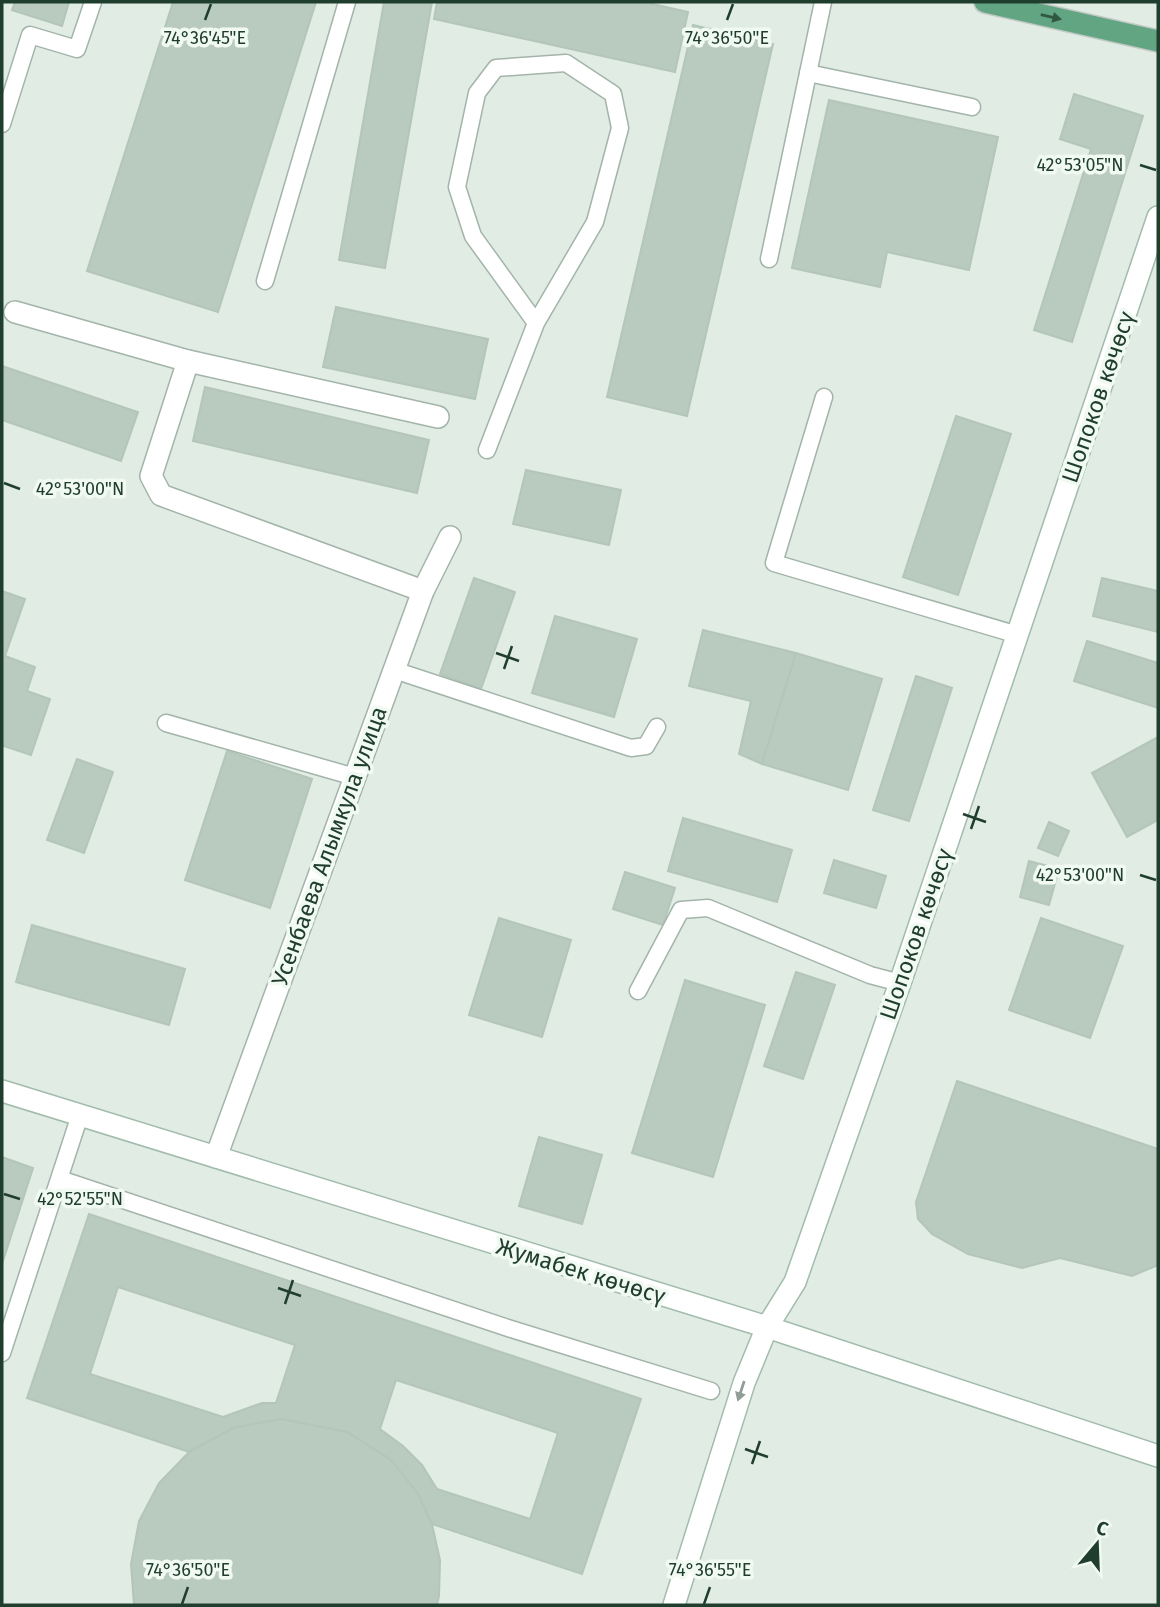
<svg xmlns="http://www.w3.org/2000/svg" width="1160" height="1607" viewBox="0 0 1160 1607" font-family="'Fira Sans',sans-serif">
	<style>
		.building { fill: #b9cabf; stroke: #b3c6b9; stroke-width: 2; fill-rule: evenodd }
		.lines { fill: none; stroke-linecap: round; stroke-linejoin: round }
		.lane-casing { stroke: #a3b4aa; stroke-width: 19 }
		.street-casing { stroke: #a3b4aa; stroke-width: 24 }
		.secondary-casing { stroke: #a1bcac; stroke-width: 24 }
		.primary-casing { stroke: #c1c9c4; stroke-width: 24 }
		.lane { stroke: #fff; stroke-width: 16 }
		.street { stroke: #fff; stroke-width: 21 }
		.secondary { stroke: #fff; stroke-width: 21 }
		.primary { stroke: #62a583; stroke-width: 21 }
		.oneway { fill: #305843 }
		.oneway2 { fill: #909e96 }
		.ticks { fill: none; stroke: #203e2e; stroke-width: 2.5 }
		.labels { text-anchor: middle; stroke-width: 7; stroke-linejoin: round; paint-order: stroke }
		.street-label { font-size: 23px; fill: #203e2e; stroke: #f1f9f3 }
		.ticks-label { font-size: 18px; text-anchor: middle; fill: #203e2e; stroke: #f1f9f3; stroke-width: 7; stroke-linejoin: round; paint-order: stroke }
	</style>
	<rect width="100%" height="100%" fill="#e1ece4"/>
	<!-- building -->
	<g class="building">
		<polygon points="15,2 69,2 62,26 12,10"/>
		<polygon points="173,2 316,2 218,312 87,271"/>
		<polygon points="384,2 432,2 385,268 339,260"/>
		<polygon points="437,2 644,2 688,12 675,72 434,19"/>
		<polygon points="693,25 773,44 687,416 607,397"/>
		<polygon points="1074,94 1143,116 1072,342 1034,330 1091,149 1060,139"/>
		<polygon points="829,100 998,137 969,270 887,252 880,287 792,268"/>
		<polygon points="336,307 488,339 475,399 323,367"/>
		<polygon points="2,366 138,412 121,461 2,420"/>
		<polygon points="205,387 429,440 417,493 193,441"/>
		<polygon points="956,416 1011,434 958,595 903,577"/>
		<polygon points="526,470 621,490 609,545 513,524"/>
		<polygon points="474,578 515,592 481,689 440,674"/>
		<polygon points="1102,578 1158,591 1158,632 1093,616"/>
		<polygon points="2,591 25,599 5,656 35,667 27,691 50,699 31,755 4,746 2,747"/>
		<polygon points="555,616 637,639 614,717 532,693"/>
		<polygon points="703,630 796,653 762,764 739,754 751,701 689,686"/>
		<polygon points="1087,641 1158,663 1158,708 1074,681"/>
		<polygon points="796,653 882,679 848,790 762,764"/>
		<polygon points="916,676 952,688 909,821 873,810"/>
		<polygon points="1158,737 1158,820 1127,837 1092,773"/>
		<polygon points="227,751 312,779 270,908 185,880"/>
		<polygon points="77,759 113,772 84,853 47,840"/>
		<polygon points="683,818 792,850 777,902 668,871"/>
		<polygon points="1049,822 1069,831 1058,856 1038,848"/>
		<polygon points="834,860 886,876 876,908 824,893"/>
		<polygon points="1029,861 1059,869 1049,905 1020,897"/>
		<polygon points="625,872 675,888 663,925 613,909"/>
		<polygon points="499,918 571,940 542,1037 469,1015"/>
		<polygon points="1041,918 1123,946 1090,1038 1009,1010"/>
		<polygon points="32,925 185,969 169,1025 16,982"/>
		<polygon points="796,972 835,985 803,1079 764,1066"/>
		<polygon points="685,980 765,1005 713,1177 632,1153"/>
		<polygon points="957,1081 1158,1149 1158,1265 1132,1276 1060,1258 1022,1268 968,1254 932,1234 918,1219 916,1202"/>
		<polygon points="539,1137 602,1155 582,1224 519,1206"/>
		<polygon points="2,1157 33,1168 2,1264"/>
		<path d="M89,1214L641,1399L582,1574L432,1524L418,1494L391,1460L347,1432L281,1419L233,1428L189,1452L27,1398ZM118,1287L295,1345L276,1403H262L223,1417L90,1374ZM396,1380L558,1433L530,1519L437,1489L422,1465L403,1446L380,1429Z"/>
		<polygon points="281,1419 347,1432 391,1460 418,1494 432,1524 440,1560 439,1596 437,1605 134,1605 131,1564 139,1521 159,1483 189,1452 233,1428"/>
	</g>
	<g class="lines">
		<!-- lane casing -->
		<g class="lane-casing">
			<g id="lane">
				<polyline points="808,73 972,107"/>
				<polyline points="2,124 30,35 77,49 93,2"/>
				<polyline points="769,259 823,2"/>
				<polyline points="265,281 347,2"/>
				<polyline points="824,397 774,563 1018,635"/>
				<polyline points="487,450 536,323 595,222 620,128 613,94 566,63 496,68 477,93 457,187 473,236 536,323"/>
				<polyline points="394,670 631,748 646,746 657,727"/>
				<polyline points="166,723 355,777"/>
				<polyline points="638,991 681,910 708,908 870,975 900,983"/>
				<polyline points="60,1179 508,1328 711,1391"/>
				<polyline points="2,1353 80,1115"/>
			</g>
		</g>
		<!-- street casing -->
		<g class="street-casing">
			<g id="street">
				<polyline points="15,312 188,361 438,417"/>
				<polyline points="188,361 151,476 161,495 423,591"/>
				<polyline points="216,1157 423,591 450,537"/>
			</g>
		</g>
		<!-- secondary casing -->
		<g class="secondary-casing">
			<g id="secondary">
				<polyline points="2,1091 767,1327 1158,1456"/>
				<polyline points="674,1605 744,1383 767,1327 795,1282 900,983 1158,217"/>
			</g>
		</g>
		<!-- primary casing -->
		<g class="primary-casing">
			<polyline id="primary" points="985,2 1158,41"/>
		</g>
		<!-- lane -->
		<use href="#lane" class="lane"/>
		<!-- street -->
		<use href="#street" class="street"/>
		<!-- secondary -->
		<use href="#secondary" class="secondary"/>
		<!-- primary -->
		<use href="#primary" class="primary"/>
	</g>
	<!-- one-way arrows -->
	<defs><path id="oneway-solid" d="M-6-.8H1V-3.2L6.5 0L1 3.2V.8H-6Z" transform="scale(1.75)"/></defs>
	<use class="oneway" href="#oneway-solid" transform="translate(1051 17) rotate(13)"/>
	<use class="oneway2" href="#oneway-solid" transform="translate(741 1391) rotate(108)"/>
	<!-- ticks -->
	<path class="ticks" d="M205,20L211,4M727,20L733,4M1140,165L1156,170M4,483L20,489M496,653L519,661M504,669L512,646M963,814L986,822M971,829L979,806M1140,875L1156,880M4,1194L20,1199M278,1288L301,1296M285,1304L293,1280M745,1449L768,1457M752,1464L760,1441M182,1604L188,1587M704,1604L710,1587"/>
	<g class="labels">
		<!-- street labels -->
		<g class="street-label">
			<text transform="translate(1098 397) rotate(-71)" y="8">Шопоков көчөсү</text>
			<text transform="translate(329 846) rotate(-70)" y="8">Усенбаева Алымкула улица</text>
			<text transform="translate(916 934) rotate(-71)" y="8">Шопоков көчөсү</text>
			<text transform="translate(581 1271) rotate(17)" y="8">Жумабек көчөсү</text>
		</g>
	</g>
	<g class="ticks-label">
		<text x="205" y="44">74°36'45"E</text>
		<text x="727" y="44">74°36'50"E</text>
		<text x="1080" y="171">42°53'05"N</text>
		<text x="80" y="495">42°53'00"N</text>
		<text x="1080" y="881">42°53'00"N</text>
		<text x="80" y="1205">42°52'55"N</text>
		<text x="188" y="1576">74°36'50"E</text>
		<text x="710" y="1576">74°36'55"E</text>
	</g>
	<!-- border -->
	<rect width="1160" height="1607" fill="none" stroke="#203e2e" stroke-width="7"/>
	<!-- north arrow -->
	<g transform="translate(1097 1544) rotate(19)" stroke="#f1f9f3" stroke-width="5" paint-order="stroke">
	<path d="M0-5L12 26L0 18L-12 26Z" fill="#203e2e"/>
	<text y="-10" font-size="19" font-weight="bold" text-anchor="middle" fill="#203e2e">С</text>
	</g>
</svg>
